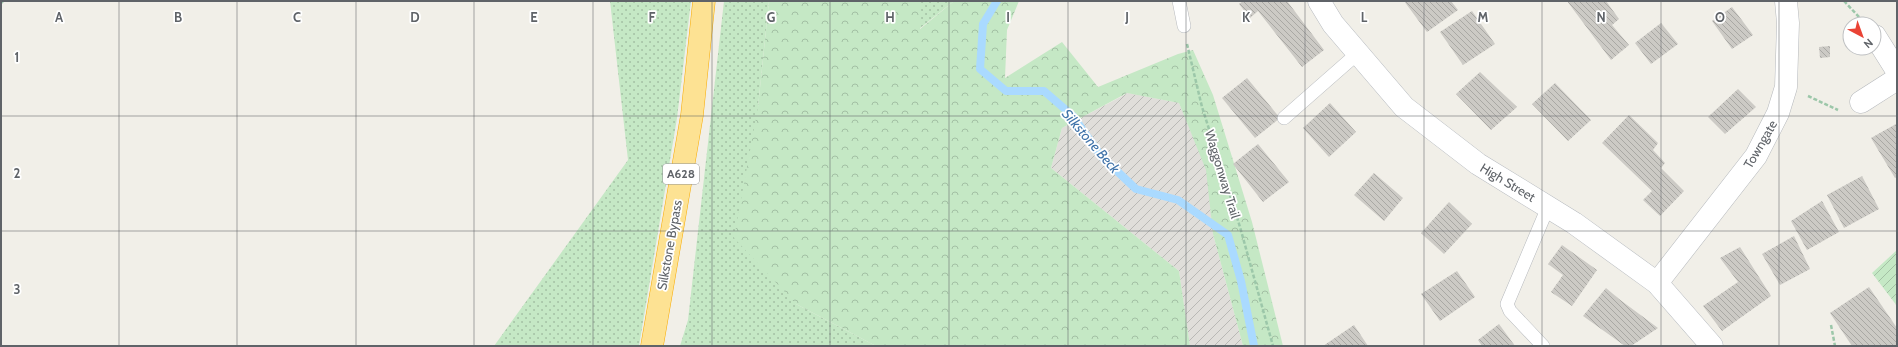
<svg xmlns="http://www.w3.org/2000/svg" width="1898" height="347" viewBox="0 0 1898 347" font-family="Cabin,sans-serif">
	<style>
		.industrial { fill: url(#industrial-furrows) }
		.grass { fill: url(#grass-dots) }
		.forest { fill: url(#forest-crowns) }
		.garden { fill: url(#garden-furrows) }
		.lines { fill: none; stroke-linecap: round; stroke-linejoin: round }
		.stream { stroke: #aadaff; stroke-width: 8 }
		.building { fill: url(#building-back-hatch) }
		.lane-casing { stroke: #b5b8bc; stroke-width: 14 }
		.street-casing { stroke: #b5b8bc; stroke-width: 23 }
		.secondary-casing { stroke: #b6babf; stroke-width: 23 }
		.highway-casing { stroke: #f9ab00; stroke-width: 23 }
		.path { stroke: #9cc7a9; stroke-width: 2.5; stroke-dasharray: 4 2; stroke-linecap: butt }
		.lane { stroke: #fff; stroke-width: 13 }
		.street { stroke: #fff; stroke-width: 22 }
		.secondary { stroke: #fff; stroke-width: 22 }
		.highway { stroke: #fde293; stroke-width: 22 }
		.grid { fill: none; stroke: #5f6368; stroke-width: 1; stroke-opacity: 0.55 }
		.labels { text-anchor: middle; stroke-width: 3.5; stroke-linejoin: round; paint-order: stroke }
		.shield { fill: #fff; stroke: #8f9295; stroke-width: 1 }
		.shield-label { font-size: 12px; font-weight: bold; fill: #5f6368 }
		.street-label { font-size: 13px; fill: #5f6368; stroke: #fff }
		.water-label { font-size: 14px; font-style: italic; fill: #4174aa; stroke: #fff }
		.grid-label { font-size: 13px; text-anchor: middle; font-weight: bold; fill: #5f6368; stroke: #fff; stroke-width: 3.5; stroke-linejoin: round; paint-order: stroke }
	</style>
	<defs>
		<pattern id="industrial-furrows" width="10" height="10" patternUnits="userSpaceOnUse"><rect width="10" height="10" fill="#e0deda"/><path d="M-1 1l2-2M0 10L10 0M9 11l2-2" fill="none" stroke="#b9b8b5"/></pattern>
		<pattern id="grass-dots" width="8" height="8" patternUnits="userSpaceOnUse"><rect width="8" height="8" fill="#c5e8c5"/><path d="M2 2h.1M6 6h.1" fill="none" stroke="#a3c0a4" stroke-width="1.8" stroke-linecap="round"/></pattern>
		<pattern id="forest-crowns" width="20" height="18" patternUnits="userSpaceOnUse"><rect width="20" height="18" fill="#c5e8c5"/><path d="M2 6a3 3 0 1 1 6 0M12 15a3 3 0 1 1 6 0" fill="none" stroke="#a3c0a4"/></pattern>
		<pattern id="garden-furrows" width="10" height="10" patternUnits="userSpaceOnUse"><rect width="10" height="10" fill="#c5e8c5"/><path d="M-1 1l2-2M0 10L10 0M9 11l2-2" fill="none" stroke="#a3c0a4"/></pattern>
		<pattern id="building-back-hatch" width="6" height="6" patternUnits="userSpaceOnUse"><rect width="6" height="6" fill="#cccac5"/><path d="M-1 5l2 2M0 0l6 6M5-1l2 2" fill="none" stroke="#a9a8a4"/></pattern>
	</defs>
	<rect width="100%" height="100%" fill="#f1efe8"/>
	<!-- industrial -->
	<polygon class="industrial" points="1128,93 1179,103 1207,170 1213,234 1243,346 1190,346 1179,271 1051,168 1062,128"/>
	<!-- grass -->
	<g class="grass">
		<polygon points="610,1 691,1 677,118 639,346 494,346 628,160"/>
		<polygon points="724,1 769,1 758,107 796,304 876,346 680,346 688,320"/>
		<polygon points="919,1 954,1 919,29"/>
	</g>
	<!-- forest -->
	<polygon class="forest" points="769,1 919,1 920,29 954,1 1019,1 1007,30 1005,78 1062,42 1098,87 1178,54 1193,50 1213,95 1252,222 1283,346 1243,346 1213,234 1206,170 1179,103 1127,93 1062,128 1051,168 1179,271 1190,346 876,346 796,304 734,238 758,107"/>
	<!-- garden -->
	<polygon class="garden" points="1897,250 1897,306 1872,273"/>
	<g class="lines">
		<!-- stream -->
		<polyline class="stream" points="997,1 983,24 980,69 1006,91 1044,91 1073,116 1101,156 1136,189 1178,200 1228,235 1241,281 1254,346"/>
	</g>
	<!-- building -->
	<g class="building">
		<polygon points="1243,1 1287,1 1324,50 1302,67 1258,11 1250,18 1239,4"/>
		<polygon points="1404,1 1451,1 1458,10 1427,32"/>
		<polygon points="1567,1 1606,1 1619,19 1612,25 1629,45 1611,60"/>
		<polygon points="1732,7 1753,35 1732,49 1712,21"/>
		<polygon points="1472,11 1495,44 1463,65 1440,32"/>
		<polygon points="1661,23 1678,44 1651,64 1635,43"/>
		<polygon points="1830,46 1830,57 1820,58 1819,47"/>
		<polygon points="1480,72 1517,107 1491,130 1456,94"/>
		<polygon points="1247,78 1280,118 1255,138 1222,98"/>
		<polygon points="1555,83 1591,120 1568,141 1532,104"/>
		<polygon points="1738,89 1756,107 1725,134 1708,117"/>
		<polygon points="1330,103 1356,132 1329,157 1303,128"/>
		<polygon points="1629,115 1658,143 1653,150 1665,163 1661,168 1684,191 1660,216 1643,200 1652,191 1602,143"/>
		<polygon points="1896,124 1897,177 1895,178 1871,138"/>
		<polygon points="1258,144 1289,182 1263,202 1233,164"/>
		<polygon points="1374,173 1403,198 1384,221 1354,195"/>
		<polygon points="1862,176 1879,209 1844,228 1827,195"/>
		<polygon points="1822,201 1839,232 1807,250 1791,221"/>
		<polygon points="1449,202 1472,224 1444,254 1421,233"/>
		<polygon points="1794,236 1810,269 1780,285 1762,254"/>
		<polygon points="1562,245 1597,270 1572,306 1551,292 1563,275 1548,264"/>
		<polygon points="1740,247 1771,296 1722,331 1703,306 1738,282 1720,258"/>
		<polygon points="1457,271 1475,297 1440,321 1421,294"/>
		<polygon points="1869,287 1897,328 1897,346 1852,346 1830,313"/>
		<polygon points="1606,288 1619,299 1658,328 1631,346 1625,346 1583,316"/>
		<polygon points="1499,324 1515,346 1482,346 1478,340"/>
		<polygon points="1354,325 1368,346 1323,346"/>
	</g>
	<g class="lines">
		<!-- lane casing -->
		<g class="lane-casing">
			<g id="lane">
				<polyline points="1179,1 1184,26"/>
				<polyline points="1284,118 1358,53"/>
				<polyline points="1543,346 1510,311 1507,304 1548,207"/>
			</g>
		</g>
		<!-- street casing -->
		<g class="street-casing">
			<g id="street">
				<polyline points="1875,36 1897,71"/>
				<polyline points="1861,102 1897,79"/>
				<polyline points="1657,283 1756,156 1778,113 1786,87 1788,23 1786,1"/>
			</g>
		</g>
		<!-- secondary casing -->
		<g class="secondary-casing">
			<polyline id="secondary" points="1319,1 1333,24 1404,107 1478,164 1574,223 1657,283 1712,346"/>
		</g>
		<!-- highway casing -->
		<g class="highway-casing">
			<polyline id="highway" points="652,346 692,115 704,1"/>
		</g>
		<!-- path -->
		<g class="path">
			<polyline points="1844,1 1860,18"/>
			<polyline points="1,3 3,1"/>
			<polyline points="1187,44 1202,107 1240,227 1273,346"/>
			<polyline points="1808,96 1838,110"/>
			<polyline points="1831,325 1835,346"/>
		</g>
		<!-- lane -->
		<use href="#lane" class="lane"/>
		<!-- street -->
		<use href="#street" class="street"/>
		<!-- secondary -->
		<use href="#secondary" class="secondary"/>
		<!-- highway -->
		<use href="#highway" class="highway"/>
	</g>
	<!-- grid -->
	<path class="grid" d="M119,1V346M237,1V346M356,1V346M474,1V346M593,1V346M712,1V346M830,1V346M949,1V346M1068,1V346M1186,1V346M1305,1V346M1424,1V346M1542,1V346M1661,1V346M1779,1V346M1,116H1897M1,231H1897"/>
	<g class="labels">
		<!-- shield labels -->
		<rect class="shield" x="663" y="164" width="36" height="20" rx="3"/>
		<g class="shield-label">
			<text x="681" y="178">A628</text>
		</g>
		<!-- street labels -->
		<g class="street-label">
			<text transform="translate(1760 144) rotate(-60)" y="5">Towngate</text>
			<text transform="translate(1223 174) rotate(73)" y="5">Waggonway Trail</text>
			<text transform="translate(1508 182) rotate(31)" y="5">High Street</text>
			<text transform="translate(669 245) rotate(-80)" y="5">Silkstone Bypass</text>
		</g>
		<!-- water labels -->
		<g class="water-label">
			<text transform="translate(1091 141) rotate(49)" y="5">Silkstone Beck</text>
		</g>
	</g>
	<g class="grid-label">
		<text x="59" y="22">A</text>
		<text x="178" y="22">B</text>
		<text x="297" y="22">C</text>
		<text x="415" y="22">D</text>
		<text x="534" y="22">E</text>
		<text x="652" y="22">F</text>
		<text x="771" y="22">G</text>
		<text x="890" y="22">H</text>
		<text x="1008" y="22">I</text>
		<text x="1127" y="22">J</text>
		<text x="1246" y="22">K</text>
		<text x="1364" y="22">L</text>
		<text x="1483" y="22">M</text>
		<text x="1601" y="22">N</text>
		<text x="1720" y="22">O</text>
		<text x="17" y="62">1</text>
		<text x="17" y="178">2</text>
		<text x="17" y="294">3</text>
	</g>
	<!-- border -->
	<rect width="1898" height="347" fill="none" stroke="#5f6368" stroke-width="4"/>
	<!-- north arrow -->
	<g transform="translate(1862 36) rotate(139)"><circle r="19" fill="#ffffff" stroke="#bfc1c3"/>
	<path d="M0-3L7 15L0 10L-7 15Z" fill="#ea4335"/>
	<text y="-6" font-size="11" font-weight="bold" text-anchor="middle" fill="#5f6368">N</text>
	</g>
</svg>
